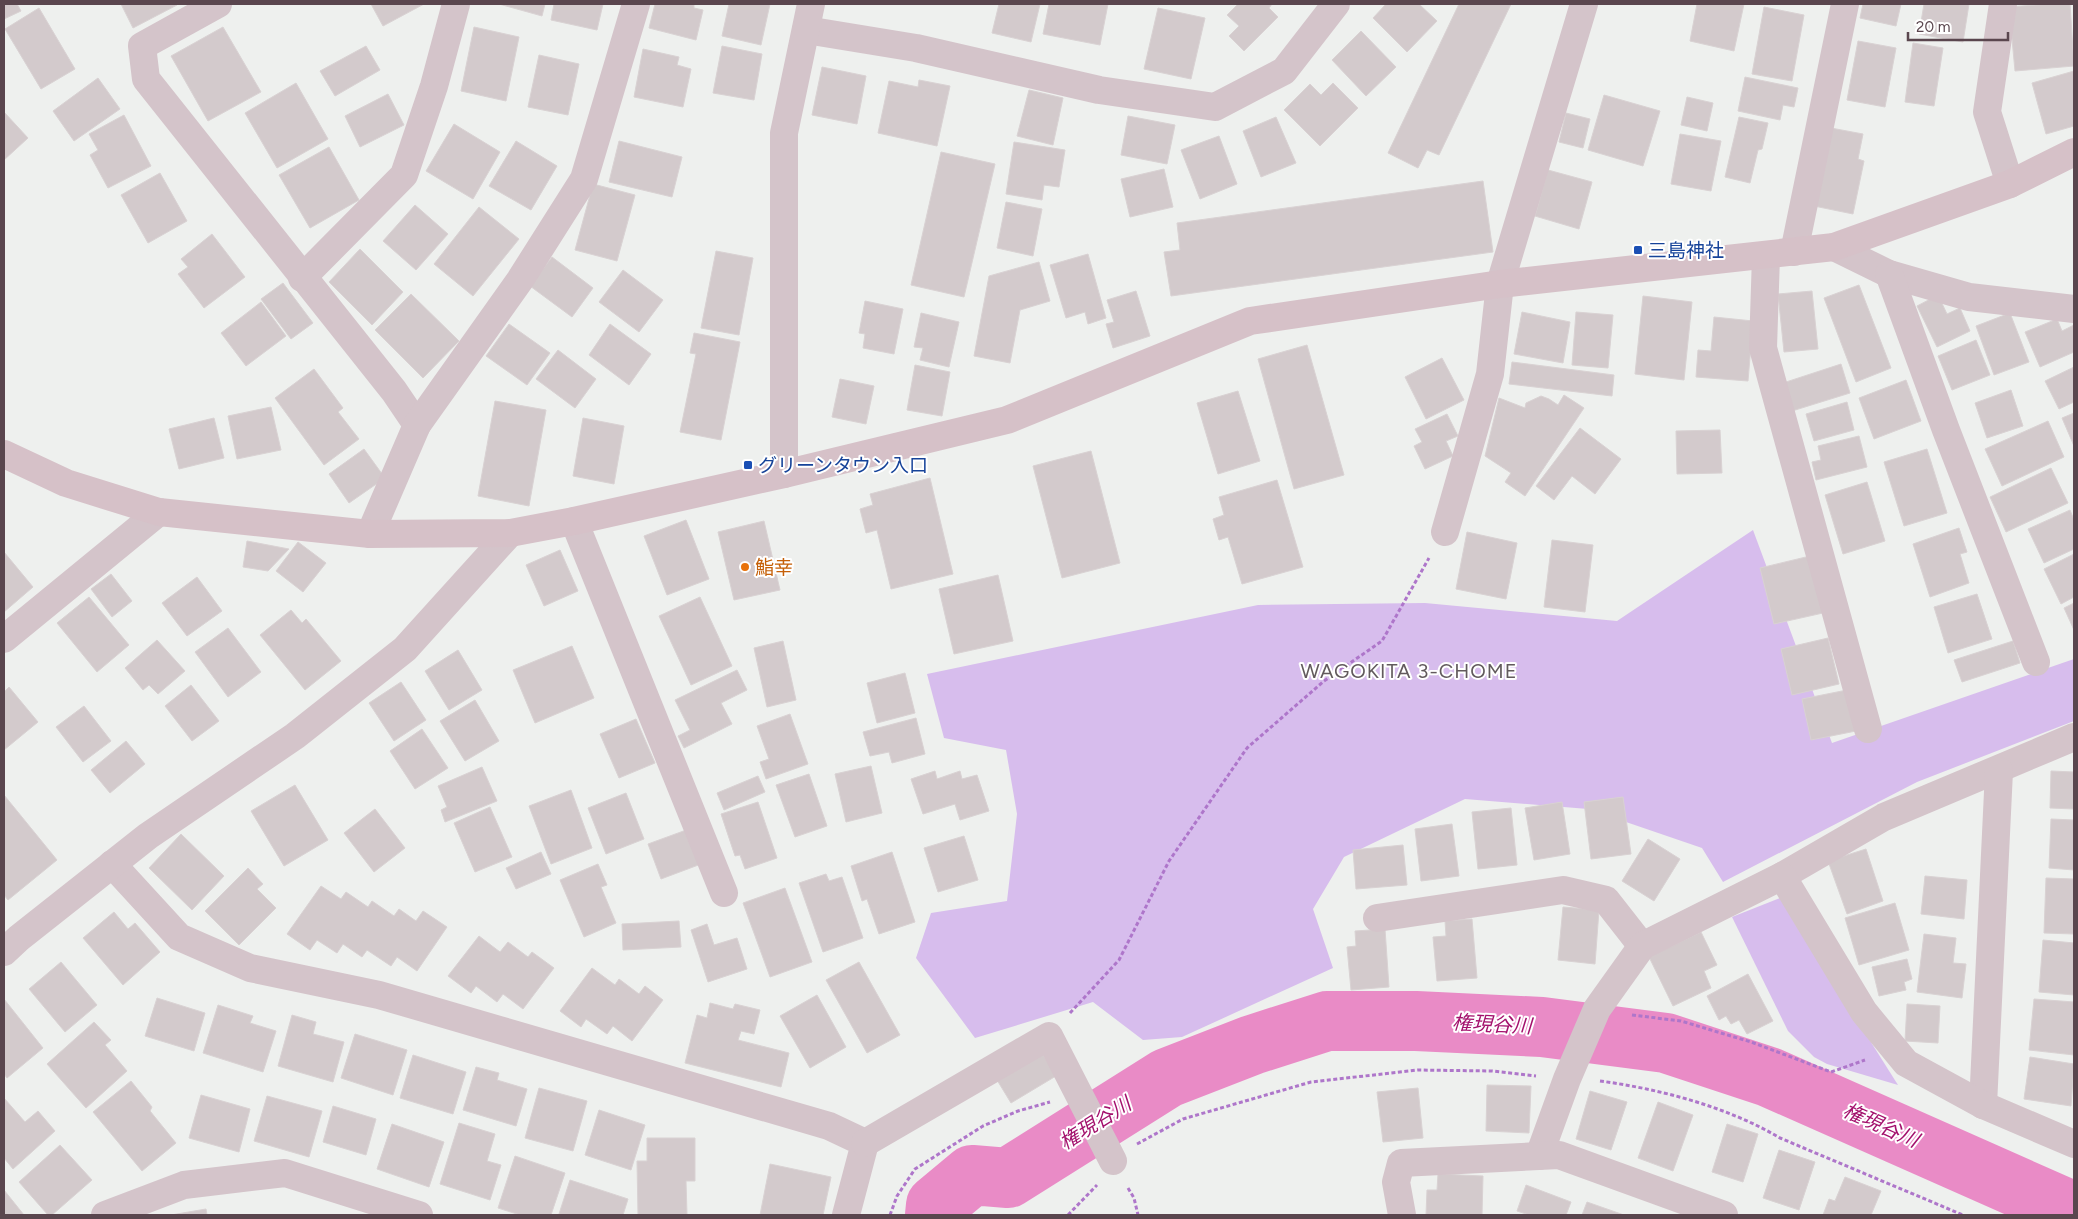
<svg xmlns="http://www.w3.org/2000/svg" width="2078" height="1219" viewBox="0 0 2078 1219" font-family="Figtree,'Noto Sans JP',sans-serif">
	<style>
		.green { fill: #d7bded }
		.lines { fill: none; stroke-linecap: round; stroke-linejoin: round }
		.river { stroke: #e98bc6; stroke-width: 60 }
		.building { fill: #d3cacc; stroke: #d9d2d3 }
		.path { stroke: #ae76ca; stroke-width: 3; stroke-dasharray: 4 2.5; stroke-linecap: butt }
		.street { stroke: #d4c4ca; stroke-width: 28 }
		.secondary { stroke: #d6c1c8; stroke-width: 28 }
		.transit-dot { fill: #1a4fb4; stroke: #fff; stroke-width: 2 }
		.food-dot { fill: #e8710a; stroke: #fff; stroke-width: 2 }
		.labels { text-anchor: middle; stroke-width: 4; stroke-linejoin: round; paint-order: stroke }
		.transit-label { font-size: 19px; fill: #164399; stroke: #fff; text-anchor: start }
		.food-label { font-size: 19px; fill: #c56008; stroke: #fff; text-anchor: start }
		.neighbourhood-label { font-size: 20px; letter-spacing: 1px; fill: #625a5d; stroke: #fff }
		.water-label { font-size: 20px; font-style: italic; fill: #a3116d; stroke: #fff }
	</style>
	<rect width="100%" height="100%" fill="#eef0ee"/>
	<!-- green -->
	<g class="green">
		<polygon points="1753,530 1832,743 2074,659 2074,721 1917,782 1723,882 1702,848 1588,809 1465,799 1344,857 1313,909 1333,968 1182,1037 1143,1040 1093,1002 975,1038 916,958 931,913 1007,901 1017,814 1006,750 944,738 927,674 1258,605 1425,603 1617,621"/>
		<polygon points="1780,898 1898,1085 1827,1064 1814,1057 1788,1031 1732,917"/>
	</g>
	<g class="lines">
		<!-- river -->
		<polyline class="river" points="935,1215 936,1205 972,1175 1008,1178 1167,1078 1252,1045 1327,1021 1416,1021 1542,1027 1666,1043 1769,1077 2067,1209 2074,1210"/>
	</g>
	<!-- building -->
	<g class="building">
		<polygon points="4,4 17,4 21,11 4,19"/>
		<polygon points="121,4 176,4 177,5 133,28"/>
		<polygon points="371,4 424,4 383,26"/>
		<polygon points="499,4 545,4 542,16"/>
		<polygon points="554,4 603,4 597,30 551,20"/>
		<polygon points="655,4 694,4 694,8 703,10 696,40 649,28"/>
		<polygon points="729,4 770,4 761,45 722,36"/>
		<polygon points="999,4 1040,4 1031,42 992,33"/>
		<polygon points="1049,4 1108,4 1100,45 1043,34"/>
		<polygon points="1238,4 1272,4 1269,8 1278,17 1244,51 1229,36 1239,26 1227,15"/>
		<polygon points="1386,4 1419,4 1437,21 1407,52 1373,18"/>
		<polygon points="1459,4 1511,4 1439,155 1427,150 1418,168 1388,153"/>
		<polygon points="1697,4 1744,4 1734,51 1690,41"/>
		<polygon points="1863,4 1901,4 1896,26 1860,18"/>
		<polygon points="1924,4 1969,4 1963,42 1919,34"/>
		<polygon points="2048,4 2070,4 2074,66 2015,71 2009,7"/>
		<polygon points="1764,7 1804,15 1792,81 1752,74"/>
		<polygon points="39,8 75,69 41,89 5,29"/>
		<polygon points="1158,8 1205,18 1191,79 1144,69"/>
		<polygon points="223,27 261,92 208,121 171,56"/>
		<polygon points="474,27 519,37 506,101 461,91"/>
		<polygon points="1361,31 1396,67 1366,96 1332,60"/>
		<polygon points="1858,41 1896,48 1885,107 1847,100"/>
		<polygon points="1913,43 1943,48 1934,106 1905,102"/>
		<polygon points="366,46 380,70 335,96 320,71"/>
		<polygon points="722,46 762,54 754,100 713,93"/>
		<polygon points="643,49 679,57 677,65 691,69 683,107 634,97"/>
		<polygon points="539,55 579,64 568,115 528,107"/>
		<polygon points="822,67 866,76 857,124 812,115"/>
		<polygon points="2074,71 2074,126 2046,134 2032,83"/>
		<polygon points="1745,77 1798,88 1794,107 1783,105 1780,120 1738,111"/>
		<polygon points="98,78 120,109 74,141 53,111"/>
		<polygon points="919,80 950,86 937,146 878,133 889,81 918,87"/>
		<polygon points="296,83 328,139 277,168 245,113"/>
		<polygon points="1333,83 1358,108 1320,146 1284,110 1310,84 1321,95"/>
		<polygon points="1029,90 1063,98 1053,145 1017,136"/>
		<polygon points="388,94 404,125 360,147 345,116"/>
		<polygon points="1604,95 1660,111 1643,166 1588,150"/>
		<polygon points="1687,97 1713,103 1707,131 1681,125"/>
		<polygon points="4,112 28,138 4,160"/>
		<polygon points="1566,113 1590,119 1583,148 1559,142"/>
		<polygon points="124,115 151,166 108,188 90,155 98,150 89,134"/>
		<polygon points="1128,116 1175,125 1167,164 1121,155"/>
		<polygon points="1276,117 1296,163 1261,177 1243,131"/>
		<polygon points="1739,117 1768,123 1762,149 1758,150 1750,183 1725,177"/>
		<polygon points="454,124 500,152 473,199 426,171"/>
		<polygon points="1831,128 1863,134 1858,159 1864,161 1853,214 1814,206"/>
		<polygon points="1680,134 1721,141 1711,191 1671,184"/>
		<polygon points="1219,136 1237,184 1200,199 1181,150"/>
		<polygon points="516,141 557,166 531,210 489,186"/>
		<polygon points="619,141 682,157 672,197 609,182"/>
		<polygon points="1014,142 1065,150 1059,187 1044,185 1042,200 1006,194"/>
		<polygon points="329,147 359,200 310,228 279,175"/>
		<polygon points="941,152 995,164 964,297 911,285"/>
		<polygon points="1164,169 1173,207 1130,217 1121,179"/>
		<polygon points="1548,170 1592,182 1579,229 1535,216"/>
		<polygon points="160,173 187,221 148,243 121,195"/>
		<polygon points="1483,181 1493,252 1171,296 1164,252 1180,250 1177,223"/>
		<polygon points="593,184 635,195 617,261 575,250"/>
		<polygon points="1006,202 1042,209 1033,256 997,248"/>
		<polygon points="415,205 448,234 416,270 383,241"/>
		<polygon points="479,207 519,239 473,296 434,264"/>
		<polygon points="212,234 245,277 204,308 178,274 188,267 181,259"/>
		<polygon points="360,249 403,292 372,325 329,282"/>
		<polygon points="716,251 753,258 739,335 701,328"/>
		<polygon points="1088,254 1106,318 1088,324 1085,312 1066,318 1050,265"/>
		<polygon points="552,257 593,288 572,317 530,286"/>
		<polygon points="1039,262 1050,301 1020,310 1010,363 974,356 989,276"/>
		<polygon points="623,270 663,300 639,332 599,302"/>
		<polygon points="283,283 313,323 291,339 261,299"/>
		<polygon points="1859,285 1891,368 1856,382 1824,298"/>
		<polygon points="1136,291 1150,336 1113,348 1106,324 1114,322 1107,300"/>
		<polygon points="1812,291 1818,349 1784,352 1778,294"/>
		<polygon points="411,294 459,341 423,378 375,330"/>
		<polygon points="1938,295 1947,314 1960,308 1970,331 1937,347 1917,306"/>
		<polygon points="1643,296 1692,302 1684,380 1635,374"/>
		<polygon points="865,301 903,309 894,354 863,348 865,334 859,333"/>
		<polygon points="261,302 286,336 246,366 221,333"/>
		<polygon points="1522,312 1570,322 1563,363 1514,354"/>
		<polygon points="1576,312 1613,315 1608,368 1572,365"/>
		<polygon points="921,313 959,322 949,367 920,360 923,348 914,347"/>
		<polygon points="2010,313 2029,362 1994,375 1976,326"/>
		<polygon points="1714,317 1753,321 1748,381 1696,377 1698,350 1711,351"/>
		<polygon points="2057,319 2062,331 2074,325 2074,352 2040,367 2025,332"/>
		<polygon points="509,324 550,353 527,385 486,356"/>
		<polygon points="610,324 651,354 629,385 589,355"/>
		<polygon points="694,333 740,342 721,440 680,432 696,354 690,353"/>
		<polygon points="1976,340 1990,375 1952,390 1938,356"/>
		<polygon points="1307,345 1344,475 1294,489 1258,359"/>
		<polygon points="558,350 596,379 575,408 536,379"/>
		<polygon points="1442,358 1464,400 1426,419 1405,377"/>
		<polygon points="1512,362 1614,375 1612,396 1509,384"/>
		<polygon points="1841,364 1850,393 1792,411 1783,383"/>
		<polygon points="915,365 950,372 942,416 907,410"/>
		<polygon points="2074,367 2074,402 2059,409 2045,381"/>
		<polygon points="314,369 343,408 338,412 359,439 324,465 275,398"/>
		<polygon points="840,379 874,386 866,424 832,417"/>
		<polygon points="1906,380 1921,421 1874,439 1859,398"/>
		<polygon points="2011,390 2023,426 1987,438 1975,403"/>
		<polygon points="1238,391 1260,461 1218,474 1197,403"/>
		<polygon points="1564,395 1584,408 1525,496 1505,482 1511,473 1485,456 1499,398 1525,408 1526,403 1541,396 1549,399 1558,405"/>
		<polygon points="495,401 546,410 529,506 478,496"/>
		<polygon points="1847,402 1854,430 1814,441 1806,414"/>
		<polygon points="271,407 281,450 237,459 228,416"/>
		<polygon points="2074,413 2074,446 2062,418"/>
		<polygon points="1447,414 1458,436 1446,441 1453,456 1425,469 1414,446 1422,442 1415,429"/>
		<polygon points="214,418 224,458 179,469 169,429"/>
		<polygon points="583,418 624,426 614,484 573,476"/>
		<polygon points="2048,421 2064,457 2002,486 1985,449"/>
		<polygon points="1580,428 1621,459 1595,494 1572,476 1554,500 1536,486"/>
		<polygon points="1720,430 1722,473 1677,474 1676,431"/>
		<polygon points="1859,436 1867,467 1816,480 1812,462 1821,460 1818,446"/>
		<polygon points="364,449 385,478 349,503 329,474"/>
		<polygon points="1927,449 1947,513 1904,526 1884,462"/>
		<polygon points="1091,451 1120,563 1062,578 1033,466"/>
		<polygon points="2051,468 2068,503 2006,532 1990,497"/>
		<polygon points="930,478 953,574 891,589 877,530 866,533 860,509 873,505 870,494"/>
		<polygon points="1277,480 1303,567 1242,584 1228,537 1219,540 1213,519 1224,515 1219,497"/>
		<polygon points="1867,482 1885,541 1843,554 1825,495"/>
		<polygon points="2070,510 2074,520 2074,549 2044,563 2028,529"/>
		<polygon points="686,520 709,579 667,595 644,536"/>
		<polygon points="764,521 780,590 734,600 718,532"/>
		<polygon points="1959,528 1967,552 1960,554 1969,583 1930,597 1913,544"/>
		<polygon points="1467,532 1517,543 1506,599 1456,589"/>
		<polygon points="1552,540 1593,545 1585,612 1544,607"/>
		<polygon points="247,541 289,549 268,571 243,567"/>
		<polygon points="298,542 326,563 303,592 276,571"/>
		<polygon points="560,550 578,591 544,606 526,565"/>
		<polygon points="4,552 33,587 4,612"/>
		<polygon points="2074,554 2074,597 2061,604 2044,569"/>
		<polygon points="1810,556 1823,613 1774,624 1760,568"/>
		<polygon points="111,574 132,601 112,617 91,589"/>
		<polygon points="998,575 1013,641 954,654 939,589"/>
		<polygon points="197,577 222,611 187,636 162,603"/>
		<polygon points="1977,594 1992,639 1948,653 1934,607"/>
		<polygon points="89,597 129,645 97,672 57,623"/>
		<polygon points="700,597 732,666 691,685 659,616"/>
		<polygon points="2074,603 2074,630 2064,608"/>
		<polygon points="291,610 302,623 306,619 341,661 305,690 260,635"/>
		<polygon points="228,628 261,672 228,697 195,652"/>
		<polygon points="1828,638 1839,684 1792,695 1781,649"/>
		<polygon points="157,640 185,671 158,694 149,685 143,690 125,668"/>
		<polygon points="783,641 796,700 767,707 754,648"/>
		<polygon points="2013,641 2020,663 1962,682 1954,660"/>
		<polygon points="572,646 594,698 535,723 513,670"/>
		<polygon points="458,650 482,690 449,710 425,671"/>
		<polygon points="737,670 747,690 721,703 732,724 684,748 678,736 690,730 675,700"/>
		<polygon points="905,673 915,713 877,723 867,683"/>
		<polygon points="401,682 426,720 394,741 369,703"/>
		<polygon points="191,685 219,721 192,741 165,706"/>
		<polygon points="9,687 38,722 4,750 4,692"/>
		<polygon points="1852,689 1861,730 1811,740 1802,699"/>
		<polygon points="475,700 499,741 465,761 440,721"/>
		<polygon points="84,706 111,741 83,762 56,727"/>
		<polygon points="790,714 808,764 766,779 760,762 769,759 757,726"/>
		<polygon points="916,718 925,754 892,763 889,752 870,756 863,732"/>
		<polygon points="636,719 655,763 619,778 600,734"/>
		<polygon points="422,729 448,768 415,789 390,751"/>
		<polygon points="126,741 145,764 110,793 91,770"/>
		<polygon points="871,766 882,813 846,822 835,774"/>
		<polygon points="482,767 497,801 445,822 441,810 447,807 438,786"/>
		<polygon points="935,771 937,779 960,771 962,779 977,775 989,811 960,820 955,804 923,814 911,779"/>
		<polygon points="2051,771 2074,772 2074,809 2050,808"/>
		<polygon points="809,774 827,826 795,837 776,785"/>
		<polygon points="758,776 765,792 724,810 717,793"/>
		<polygon points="295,785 328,840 284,866 251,811"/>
		<polygon points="571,790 592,848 551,864 529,806"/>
		<polygon points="626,793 644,839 606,854 588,808"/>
		<polygon points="4,795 57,860 8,900 4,895"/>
		<polygon points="1623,797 1631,854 1591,859 1584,802"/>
		<polygon points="758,802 777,858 745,869 740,855 735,856 721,814"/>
		<polygon points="1562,802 1570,854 1534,860 1525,808"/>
		<polygon points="490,807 512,857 475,872 454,823"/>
		<polygon points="1511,808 1517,865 1478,869 1472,812"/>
		<polygon points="375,809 405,848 374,872 344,833"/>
		<polygon points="2051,819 2074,820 2074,870 2049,868"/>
		<polygon points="1452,824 1459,876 1421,881 1415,829"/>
		<polygon points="689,829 701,864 661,879 648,844"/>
		<polygon points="181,834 224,876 192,910 149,868"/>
		<polygon points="964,836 978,880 938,892 924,848"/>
		<polygon points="1648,839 1680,859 1654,901 1622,881"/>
		<polygon points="1403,845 1407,885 1356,889 1353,850"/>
		<polygon points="1866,849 1883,901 1847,914 1828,861"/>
		<polygon points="541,852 551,874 516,889 506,868"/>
		<polygon points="892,852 915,922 879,934 867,899 862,901 851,866"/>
		<polygon points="598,864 607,885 601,887 616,923 584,937 560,880"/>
		<polygon points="248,868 263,884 257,889 276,908 239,945 205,911"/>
		<polygon points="826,874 829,881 842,877 863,938 823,952 799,883"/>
		<polygon points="1925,876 1967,880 1964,919 1921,914"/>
		<polygon points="2046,878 2074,879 2074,934 2044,933"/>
		<polygon points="321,886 341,899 346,892 368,907 372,901 394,916 399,909 416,921 423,911 447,927 417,971 397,957 391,966 367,950 362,957 343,944 337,953 317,940 310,950 287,934"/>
		<polygon points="785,888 812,962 770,977 743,903"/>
		<polygon points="1895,903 1909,950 1859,965 1845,918"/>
		<polygon points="1563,907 1599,910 1595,964 1558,960"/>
		<polygon points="114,912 128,929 135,923 160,952 123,985 83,938"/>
		<polygon points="1472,919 1477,978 1437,981 1433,937 1446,936 1445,921"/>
		<polygon points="679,921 681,947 623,950 622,924"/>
		<polygon points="707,924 714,945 737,938 747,969 708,982 691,930"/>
		<polygon points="1385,929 1389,987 1351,990 1347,947 1356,946 1355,931"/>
		<polygon points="1701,932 1717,965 1704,971 1711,988 1673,1006 1649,957"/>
		<polygon points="1924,934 1956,938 1953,963 1966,964 1962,998 1917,992"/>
		<polygon points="479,936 500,952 508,942 528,957 532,952 554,968 523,1009 503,994 497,1002 476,986 471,993 448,976"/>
		<polygon points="2043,940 2074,943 2074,995 2039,992"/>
		<polygon points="1907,959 1912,979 1904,982 1906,990 1879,996 1872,967"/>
		<polygon points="61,962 97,1005 65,1032 29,989"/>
		<polygon points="859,962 900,1035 867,1053 826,980"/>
		<polygon points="592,968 615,985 619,979 639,994 645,986 663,1000 632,1041 613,1026 607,1034 586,1019 581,1027 560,1011"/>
		<polygon points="1748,974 1773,1021 1747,1034 1739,1020 1731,1024 1726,1016 1719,1020 1707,996"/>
		<polygon points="817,995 846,1047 810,1068 780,1016"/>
		<polygon points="157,998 205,1013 194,1051 145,1036"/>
		<polygon points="4,999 43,1048 7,1078 4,1074"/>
		<polygon points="2034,999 2074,1002 2074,1055 2029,1050"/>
		<polygon points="710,1003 733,1009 735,1004 760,1010 754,1034 741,1031 738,1040 789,1053 781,1087 685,1063 697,1015 707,1018"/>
		<polygon points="1907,1004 1940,1006 1938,1043 1905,1041"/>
		<polygon points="218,1005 253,1016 250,1023 276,1031 263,1072 203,1053"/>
		<polygon points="292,1015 316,1022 313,1034 344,1042 333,1082 278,1066"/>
		<polygon points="94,1022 111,1040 105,1045 127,1071 86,1108 47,1064"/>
		<polygon points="355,1034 407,1050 393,1095 341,1078"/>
		<polygon points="1042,1053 1056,1076 1011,1103 997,1080"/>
		<polygon points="413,1055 466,1072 453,1114 400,1098"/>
		<polygon points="2030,1057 2074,1064 2071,1106 2024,1099"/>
		<polygon points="476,1067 499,1073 497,1080 527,1089 516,1126 463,1110"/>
		<polygon points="131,1081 152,1107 150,1111 176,1143 142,1171 93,1112"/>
		<polygon points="1487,1085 1531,1086 1529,1133 1486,1131"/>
		<polygon points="539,1088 587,1101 573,1151 525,1138"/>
		<polygon points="1418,1088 1423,1138 1383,1142 1377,1092"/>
		<polygon points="1590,1091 1627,1102 1611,1150 1576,1139"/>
		<polygon points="201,1095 250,1109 239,1152 189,1138"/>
		<polygon points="267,1096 322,1111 309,1157 254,1141"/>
		<polygon points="4,1098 25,1122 38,1111 55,1131 13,1169 4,1158"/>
		<polygon points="1658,1102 1693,1115 1673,1171 1638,1158"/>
		<polygon points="333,1106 376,1119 366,1155 323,1142"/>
		<polygon points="599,1110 645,1125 631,1170 585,1155"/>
		<polygon points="459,1123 495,1134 487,1161 501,1165 490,1200 440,1184"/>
		<polygon points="392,1124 444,1142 429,1187 377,1169"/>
		<polygon points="1727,1124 1758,1134 1743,1182 1712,1172"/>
		<polygon points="647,1138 695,1138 695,1181 686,1181 687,1215 638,1215 637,1161 647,1161"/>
		<polygon points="60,1145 92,1180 52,1215 48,1215 19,1182"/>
		<polygon points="1779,1150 1815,1162 1799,1210 1763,1198"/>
		<polygon points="515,1156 565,1173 551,1215 520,1215 498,1208"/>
		<polygon points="770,1164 831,1177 823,1215 760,1215"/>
		<polygon points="1438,1174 1483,1176 1482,1215 1426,1215 1427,1190 1437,1190"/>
		<polygon points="1845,1177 1881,1191 1871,1215 1823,1215 1829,1199 1835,1201"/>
		<polygon points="570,1180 628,1199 623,1215 564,1215 559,1214"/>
		<polygon points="1526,1185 1571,1202 1566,1215 1529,1215 1517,1211"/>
		<polygon points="4,1190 24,1215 4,1215"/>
		<polygon points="1587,1202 1624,1215 1582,1215"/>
		<polygon points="206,1209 207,1215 171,1215"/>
	</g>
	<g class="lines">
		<!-- path -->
		<g class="path">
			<polyline points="1070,1013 1119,960 1169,861 1247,748 1324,681 1382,641 1429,558"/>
			<polyline points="1632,1015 1681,1021 1751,1042 1831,1072 1865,1060"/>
			<path d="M1600,1081C1660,1089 1728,1107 1780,1138L1963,1215"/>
			<polyline points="1137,1144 1183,1119 1311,1082 1418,1070 1492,1071 1536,1076"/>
			<polyline points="1128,1188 1134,1198 1138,1215"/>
			<polyline points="890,1215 897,1196 915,1169 983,1126 1018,1111 1050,1102"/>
			<polyline points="1068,1215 1097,1185"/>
		</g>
		<!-- street -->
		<g class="street">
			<polyline points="218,4 142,46 146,79 394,391 417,425"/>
			<polyline points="2003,4 1987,112 2010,184"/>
			<polyline points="806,30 916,48 1099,90 1215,107 1284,71 1336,4"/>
			<polyline points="1834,247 1889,274 1969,297 2074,309"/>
			<polyline points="1794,252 1845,4"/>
			<polyline points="1766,256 1763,348 1868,729"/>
			<polyline points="1889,274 1946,430 2036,662"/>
			<polyline points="302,278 404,175 434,86 456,4"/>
			<polyline points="784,474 784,133 811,4"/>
			<polyline points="574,521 724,893"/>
			<polyline points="1445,532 1490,374 1500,284 1584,4"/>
			<polyline points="370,534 417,425 520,280 584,179 636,4"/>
			<polyline points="4,639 159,512"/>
			<polyline points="112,864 179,937 250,968 379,995 829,1126 865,1143 846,1215"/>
			<polyline points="1782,876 1884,817 2074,737"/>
			<polyline points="1377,918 1563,890 1606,900 1642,946"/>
			<polyline points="4,952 19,938 148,836 295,736 405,649 510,533"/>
			<polyline points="1983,1105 1999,771"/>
			<polyline points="865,1143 1049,1036 1113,1161"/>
			<polyline points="1539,1156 1567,1079 1597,1009 1642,946 1782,876 1864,1012 1906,1063 1983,1105 2074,1144"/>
			<polyline points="105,1215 184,1185 285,1173 419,1215"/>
			<polyline points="1402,1215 1396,1182 1401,1163 1559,1155 1724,1215"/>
		</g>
		<!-- secondary -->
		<polyline class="secondary" points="4,454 66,483 159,512 370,534 510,533 574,521 784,474 1007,420 1250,321 1500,284 1834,247 2010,184 2074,152"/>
	</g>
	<!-- markers -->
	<g class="transit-dot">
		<rect x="1633" y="245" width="10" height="10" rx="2.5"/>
		<rect x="743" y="460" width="10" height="10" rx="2.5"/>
	</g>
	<circle class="food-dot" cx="745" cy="567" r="5"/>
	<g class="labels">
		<!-- transit labels -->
		<g class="transit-label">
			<text x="1648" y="257">三島神社</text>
			<text x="758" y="472">グリーンタウン入口</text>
		</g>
		<!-- food labels -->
		<g class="food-label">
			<text x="755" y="574">鮨幸</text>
		</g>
		<!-- neighbourhood labels -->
		<g class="neighbourhood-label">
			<text x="1409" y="678">WAGOKITA 3-CHOME</text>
		</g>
		<!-- water labels -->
		<g class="water-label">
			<text transform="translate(1492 1024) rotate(3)" y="7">権現谷川</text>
			<text transform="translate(1095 1123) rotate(-32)" y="7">権現谷川</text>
			<text transform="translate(1881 1125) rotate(24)" y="7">権現谷川</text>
		</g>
	</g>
	<!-- border -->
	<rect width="2078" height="1219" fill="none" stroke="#5a464e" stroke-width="10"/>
	<!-- scale -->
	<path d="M1908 32v8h100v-8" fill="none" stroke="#5a464e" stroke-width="2.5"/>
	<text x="1916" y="32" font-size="15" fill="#5a464e" stroke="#ffffff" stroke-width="4" paint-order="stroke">20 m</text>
</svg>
